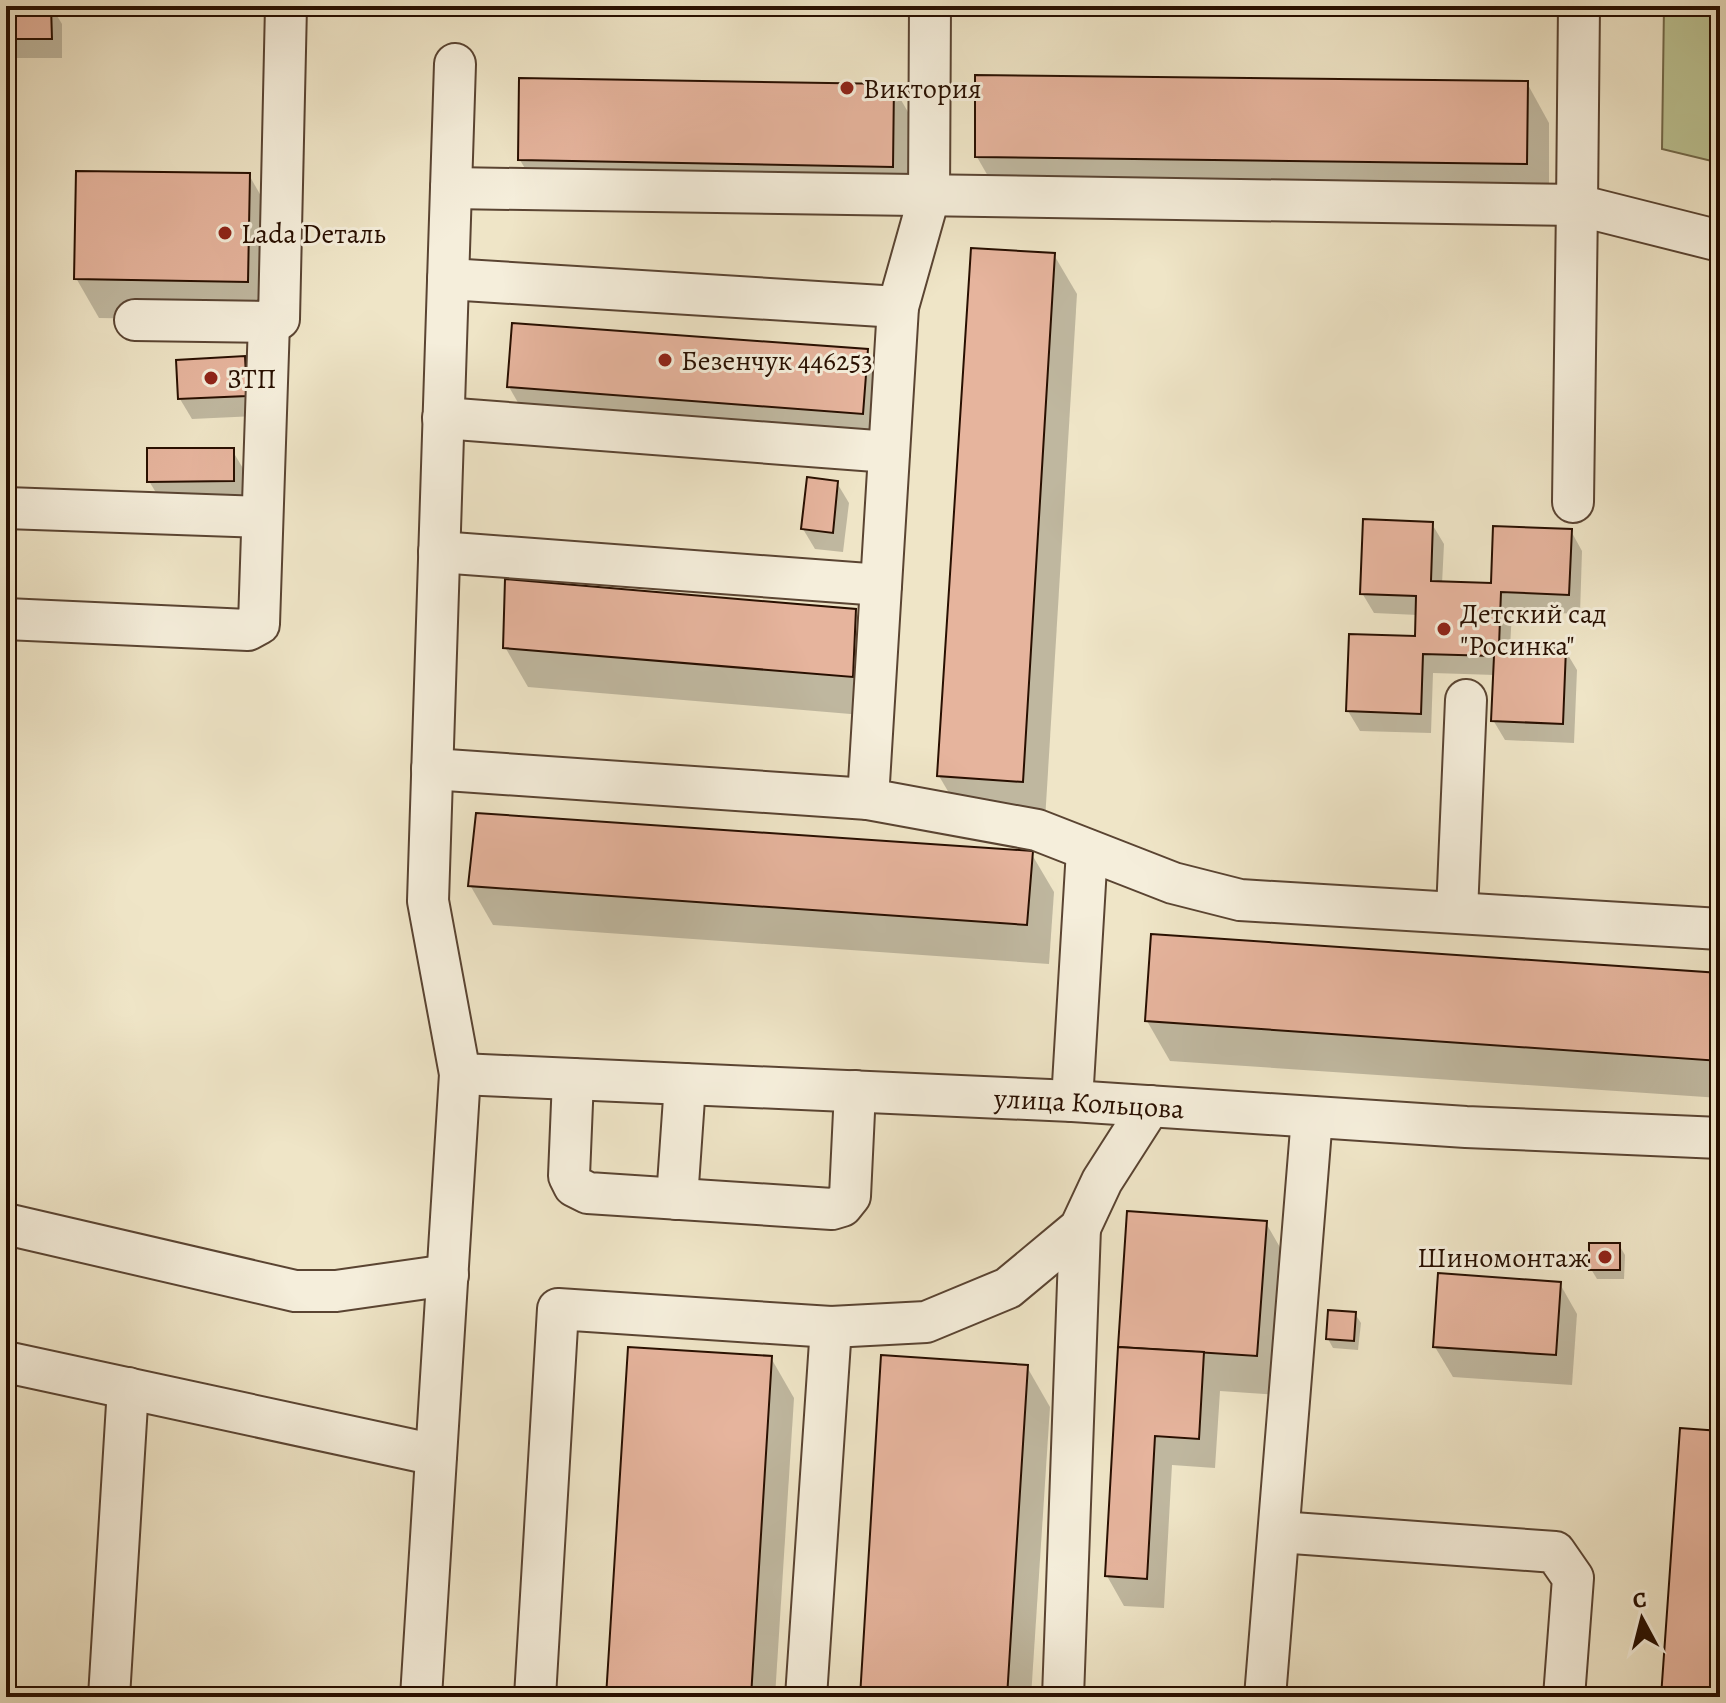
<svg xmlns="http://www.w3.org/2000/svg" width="1726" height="1703" viewBox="0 0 1726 1703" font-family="Alegreya,serif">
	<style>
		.green { fill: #bcc393; stroke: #72694a; stroke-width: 2 }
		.shadow { fill: #0003 }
		.building { fill: #e6b49d; stroke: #280f00; stroke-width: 2 }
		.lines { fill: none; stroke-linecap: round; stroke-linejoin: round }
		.minor-casing { stroke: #5a4432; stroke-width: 44 }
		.minor { stroke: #f5eedb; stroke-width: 40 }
		.poi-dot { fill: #8f2418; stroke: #f5eedb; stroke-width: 3 }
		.labels { text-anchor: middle; stroke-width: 6; stroke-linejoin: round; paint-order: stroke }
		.poi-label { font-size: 28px; fill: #280f00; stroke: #f5eedb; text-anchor: start }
		.street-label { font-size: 28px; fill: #280f00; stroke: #f5eedb }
	</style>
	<rect width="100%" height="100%" fill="#efe5c7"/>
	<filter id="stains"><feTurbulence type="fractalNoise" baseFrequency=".0025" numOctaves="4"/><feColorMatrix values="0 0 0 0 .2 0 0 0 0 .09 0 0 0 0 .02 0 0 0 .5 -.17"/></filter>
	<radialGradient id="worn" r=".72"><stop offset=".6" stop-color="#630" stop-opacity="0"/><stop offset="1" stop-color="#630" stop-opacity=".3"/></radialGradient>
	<!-- green -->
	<polygon class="green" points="1664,6 1720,6 1720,163 1662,149"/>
	<!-- shadow -->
	<g class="shadow">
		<polygon points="6,6 51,6 62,24 62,58 6,58"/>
		<polygon points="1527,83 1549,123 1549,203 1000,197 977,157"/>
		<polygon points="893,86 916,126 915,206 543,199 520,160"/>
		<polygon points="249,175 272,215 270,321 99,318 76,278"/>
		<polygon points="1054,255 1077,294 1045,821 962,815 939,776"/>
		<polygon points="866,351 889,391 885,453 532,427 509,387"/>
		<polygon points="244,358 255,378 257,416 192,419 180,399"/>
		<polygon points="232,450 244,470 244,501 161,501 149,481"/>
		<polygon points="837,483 849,503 843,552 815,549 803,529"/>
		<polygon points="1432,524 1444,544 1442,584 1492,585 1571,531 1582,551 1580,614 1512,611 1510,648 1565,650 1577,670 1574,743 1505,740 1493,720 1495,675 1433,673 1431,733 1360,731 1348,711 1417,638 1418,615 1374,613 1362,593"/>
		<polygon points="854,610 877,650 874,716 528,687 505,647"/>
		<polygon points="1031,853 1054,892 1049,964 493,925 470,885"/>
		<polygon points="1720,975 1720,1098 1170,1061 1147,1021"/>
		<polygon points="1266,1223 1289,1263 1279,1395 1220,1391 1215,1468 1172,1465 1164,1608 1124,1606 1107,1576 1120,1347"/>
		<polygon points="1619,1245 1625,1255 1624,1279 1597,1279 1591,1269"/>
		<polygon points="1560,1284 1577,1314 1572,1385 1453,1377 1435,1347"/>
		<polygon points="1355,1314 1361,1323 1358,1350 1333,1348 1328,1339"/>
		<polygon points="771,1358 794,1398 775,1697 608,1697"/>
		<polygon points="1027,1367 1050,1407 1031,1697 862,1697"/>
	</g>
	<!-- building -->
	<g class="building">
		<polygon points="6,6 51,6 52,39 6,39"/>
		<polygon points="975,75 1528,81 1527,164 975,157"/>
		<polygon points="519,78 894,84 893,167 518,160"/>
		<polygon points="76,171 250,173 248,282 74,279"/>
		<polygon points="971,248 1055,253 1023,782 937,776"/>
		<polygon points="512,323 868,349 863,414 507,387"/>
		<polygon points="245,356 247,396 178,399 176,360"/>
		<polygon points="147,448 234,448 234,481 147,482"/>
		<polygon points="807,477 838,481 833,533 801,529"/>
		<polygon points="1363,519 1433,522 1431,581 1491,583 1493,526 1572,529 1569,595 1501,592 1499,646 1566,648 1563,724 1491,721 1494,656 1423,654 1421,714 1346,711 1349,634 1415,636 1416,596 1360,594"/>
		<polygon points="505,579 856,609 853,677 503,648"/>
		<polygon points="476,813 1033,851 1027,925 468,886"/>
		<polygon points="1151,934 1720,973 1720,1061 1145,1021"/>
		<polygon points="1127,1211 1267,1221 1257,1356 1118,1347"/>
		<rect x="1589" y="1243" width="31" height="27"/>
		<polygon points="1438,1273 1561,1282 1556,1355 1433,1347"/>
		<polygon points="1328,1310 1356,1312 1354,1341 1326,1339"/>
		<polygon points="628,1347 772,1356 751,1697 606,1697"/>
		<polygon points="1118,1347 1204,1352 1199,1439 1155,1436 1147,1579 1105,1576"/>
		<polygon points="881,1355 1028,1365 1007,1697 860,1697"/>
		<polygon points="1680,1428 1720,1431 1720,1697 1661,1697"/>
	</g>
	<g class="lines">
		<!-- minor casing -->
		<g class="minor-casing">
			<g id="minor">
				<polyline points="930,6 929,197 898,307 868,799 1037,830 1173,883 1240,900 1720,929"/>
				<polyline points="451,188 1577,205 1579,6"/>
				<polyline points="448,279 898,307"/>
				<polyline points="135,320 269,322 279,319 286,6"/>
				<polyline points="443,418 889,452"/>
				<polyline points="1573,502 1577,205 1720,241"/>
				<polyline points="6,508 262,517"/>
				<polyline points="439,552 881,585"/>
				<polyline points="6,619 248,630 259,624 269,322"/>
				<polyline points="432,769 868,799"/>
				<polyline points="1457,912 1466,700"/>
				<path id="s1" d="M460,1074L1072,1101L1466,1127L1720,1138"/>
				<polyline points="573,1079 569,1176 574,1186 588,1193 832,1209 842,1206 850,1196 855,1091"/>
				<polyline points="1072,1101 1087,850"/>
				<polyline points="677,1199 685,1084"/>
				<polyline points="6,1224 295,1291 336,1291 448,1275"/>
				<polyline points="6,1362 436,1455"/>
				<polyline points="1279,1532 1555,1552 1573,1578 1564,1697"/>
				<polyline points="109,1697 128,1388"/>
				<polyline points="421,1697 460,1074 428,901 455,64"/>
				<polyline points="535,1697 558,1309 831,1327 926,1322 1008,1288 1080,1228 1102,1181 1150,1106"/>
				<polyline points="806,1697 831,1327"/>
				<polyline points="1063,1697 1080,1228"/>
				<polyline points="1265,1697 1312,1117"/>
			</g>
		</g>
		<!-- minor -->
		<use href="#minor" class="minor"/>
	</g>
	<!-- markers -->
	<g class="poi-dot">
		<circle cx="847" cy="88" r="8"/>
		<circle cx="225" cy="233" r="8"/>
		<circle cx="665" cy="360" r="8"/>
		<circle cx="211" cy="378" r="8"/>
		<circle cx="1444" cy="629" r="8"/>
		<circle cx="1605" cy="1257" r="8"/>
	</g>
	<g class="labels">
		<!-- poi labels -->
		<g class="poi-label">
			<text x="863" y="98">Виктория</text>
			<text x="241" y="243">Lada Dеталь</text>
			<text x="681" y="370">Безенчук 446253</text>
			<text x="227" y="388">ЗТП</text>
			<text x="1460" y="623">Детский сад<tspan x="1460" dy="32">"Росинка"</tspan></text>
			<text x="1589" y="1267" text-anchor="end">Шиномонтаж</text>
		</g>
		<!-- street labels -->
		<g class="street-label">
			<text dy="10" stroke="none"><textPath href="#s1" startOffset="630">улица Кольцова</textPath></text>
		</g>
	</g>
	<!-- margin -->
	<rect width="1726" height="1703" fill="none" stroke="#efe5c7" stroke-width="32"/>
	<rect x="8" y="8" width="1710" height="1687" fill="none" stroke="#280f00" stroke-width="4"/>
	<rect x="16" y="16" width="1694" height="1671" fill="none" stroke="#280f00" stroke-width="2"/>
	<!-- north arrow -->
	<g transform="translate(1642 1619) rotate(353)" stroke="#f5eedb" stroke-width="6" paint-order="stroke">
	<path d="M0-6L14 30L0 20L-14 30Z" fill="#280f00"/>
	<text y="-12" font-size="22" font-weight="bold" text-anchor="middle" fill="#280f00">С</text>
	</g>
	<rect width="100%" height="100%" filter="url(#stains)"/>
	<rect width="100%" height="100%" fill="url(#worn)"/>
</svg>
